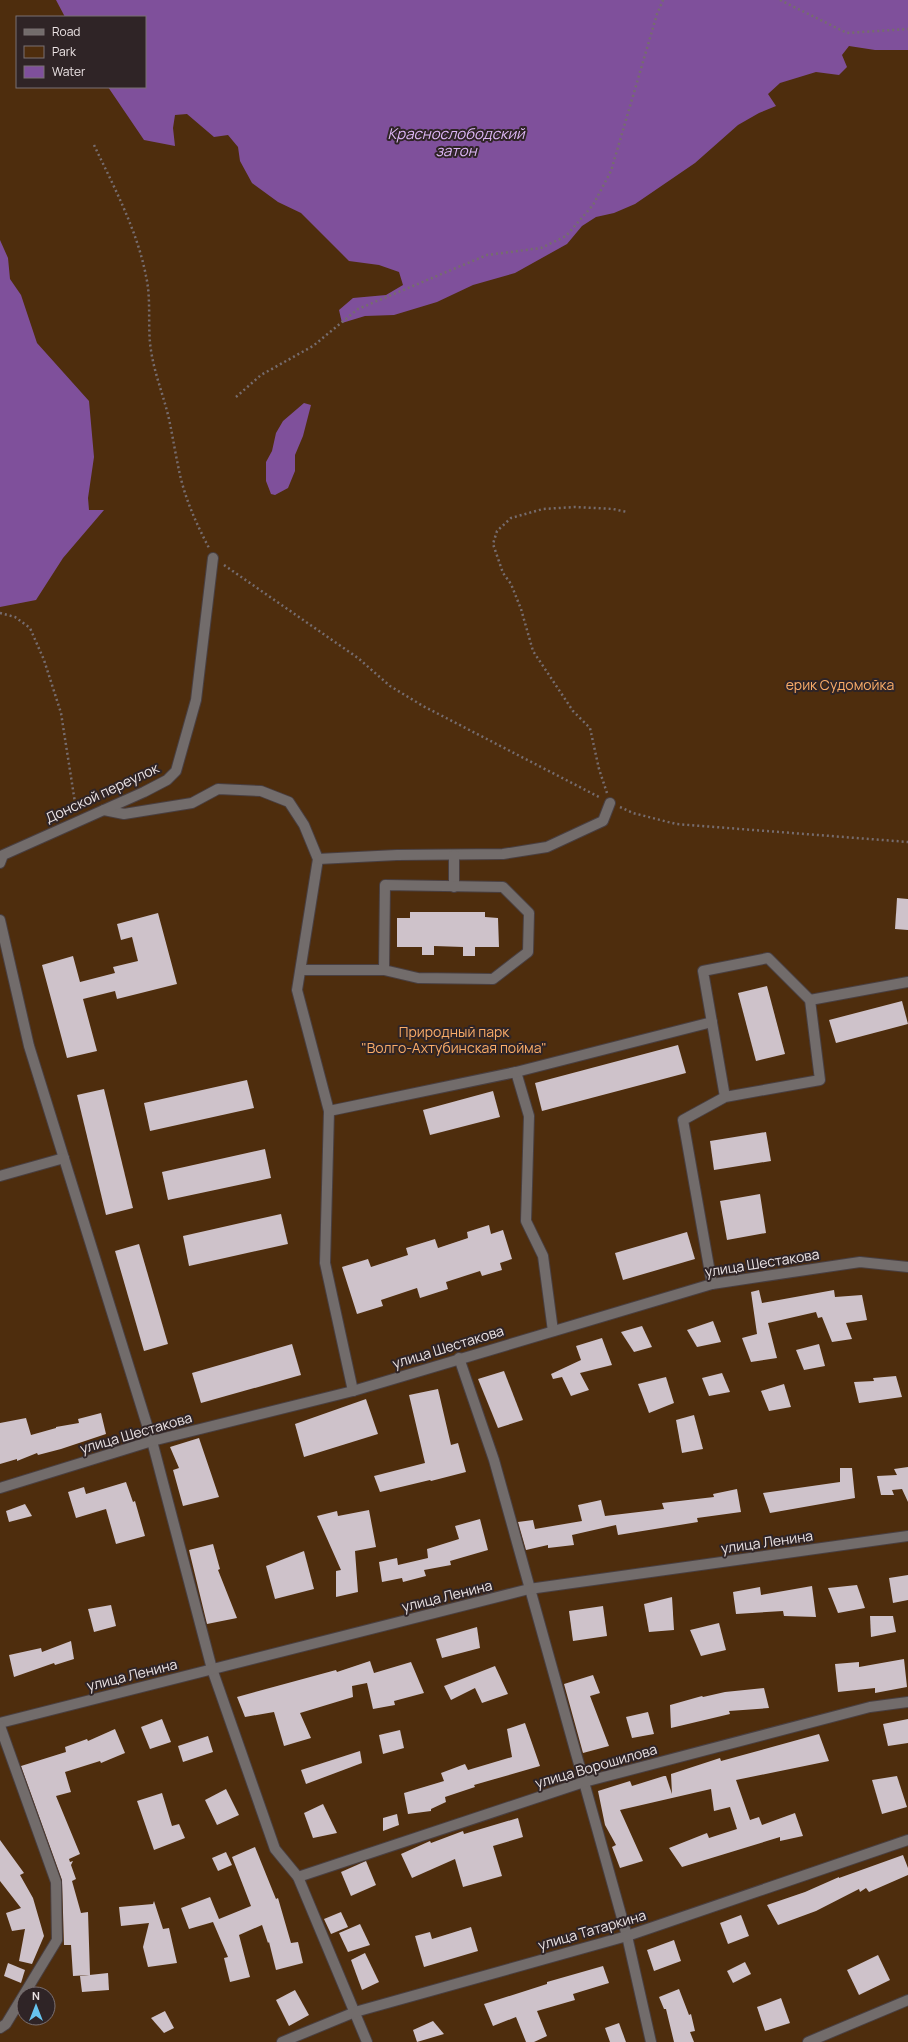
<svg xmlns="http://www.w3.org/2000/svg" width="908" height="2042" font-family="Manrope,sans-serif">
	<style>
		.green { fill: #4e2d0d; fill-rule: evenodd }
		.water { fill: #7f509b }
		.building { fill: #cec2ca }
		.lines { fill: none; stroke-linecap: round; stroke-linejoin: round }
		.minor-casing { stroke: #493f41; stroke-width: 12 }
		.path { stroke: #766c6e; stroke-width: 2.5; stroke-dasharray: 2 3; stroke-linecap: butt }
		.minor { stroke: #726c6b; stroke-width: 10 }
		.labels { text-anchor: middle; stroke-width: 4; stroke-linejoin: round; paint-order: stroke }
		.park-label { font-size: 14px; fill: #faac68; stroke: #2f2426 }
		.street-label { font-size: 14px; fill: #ebe3e4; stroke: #2f2426 }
		.water-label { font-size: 15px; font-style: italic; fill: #dcb6f4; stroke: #2f2426 }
	</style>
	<rect width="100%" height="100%" fill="#2f2426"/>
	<path class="green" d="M0,0H908V2042H0ZM17,17H145V87H17ZM24,1994H48V2018H24Z"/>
	<g class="water">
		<path d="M56,0H908V50H875L849,46L842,55L847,67L839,75L816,72L780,83L768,94L776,106L759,113L738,125L695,163L635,204L614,213L596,217L582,226L567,244L515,273L473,285L437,302L394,315L365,316L342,323L339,310L353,298L386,295L403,285L399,272L379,265L349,261L301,213L278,202L252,183L240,161L238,147L228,135L214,137L187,114L175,115L173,128L175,146L144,140L108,87H145V17H65Z"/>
		<path d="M0,240L8,258L10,279L21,295L37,343L89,401L94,457L88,498L89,510H104L63,558L36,600L0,607Z"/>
		<path d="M304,403L311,405L303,436L295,455V471L288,488L275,495L271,494L266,481V462L272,451L276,433L283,421Z"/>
	</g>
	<g class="building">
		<path d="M897,898L908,899V930L895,929Z"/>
		<path d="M410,912H485V917L498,918L499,947H475V956H463V947L434,946V955H422V947H397V918H410Z"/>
		<path d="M158,913L177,984L117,999L115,991L83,999L97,1051L67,1058L42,965L73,956L80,982L115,973L113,967L138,961L132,937L121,940L117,924Z"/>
		<path d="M767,986L785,1054L756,1061L738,993Z"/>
		<path d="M902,1001L908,1024L836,1043L829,1020Z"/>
		<path d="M678,1045L686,1073L542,1111L535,1083Z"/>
		<path d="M247,1080L254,1108L150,1131L144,1103Z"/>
		<path d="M104,1089L133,1208L106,1215L77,1095Z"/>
		<path d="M493,1091L500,1117L430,1135L423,1110Z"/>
		<path d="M766,1132L771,1161L714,1170L710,1141Z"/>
		<path d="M265,1149L271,1178L168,1200L162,1172Z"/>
		<path d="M760,1194L766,1233L727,1240L720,1201Z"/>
		<path d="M281,1214L288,1244L189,1266L183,1236Z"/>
		<path d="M489,1225L491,1234L503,1230L512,1259L500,1263L502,1270L482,1276L480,1271L446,1282L448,1289L420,1298L417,1288L381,1300L383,1306L357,1314L342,1267L368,1259L371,1267L408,1255L406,1248L435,1239L438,1248L468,1238L467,1232Z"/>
		<path d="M687,1232L695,1259L623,1280L615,1253Z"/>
		<path d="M139,1244L168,1344L144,1351L115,1251Z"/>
		<path d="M759,1290L762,1303L834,1290L835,1297L862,1295L867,1320L846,1323L852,1339L832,1342L822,1317L818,1318L816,1312L768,1323L777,1358L751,1362L742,1338L757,1334L751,1292Z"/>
		<path d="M713,1321L721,1342L697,1347L687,1330Z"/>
		<path d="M642,1326L652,1347L634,1352L621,1332Z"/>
		<path d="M602,1338L612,1365L580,1373L589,1390L571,1396L562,1377L553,1379L551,1374L581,1360L576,1346Z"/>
		<path d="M292,1344L301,1375L201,1403L192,1373Z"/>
		<path d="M819,1344L825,1366L804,1370L796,1350Z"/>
		<path d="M504,1371L523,1420L498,1428L478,1379Z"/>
		<path d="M722,1373L730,1392L709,1396L702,1378Z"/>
		<path d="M896,1376L902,1397L859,1403L854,1382L874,1381L873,1378Z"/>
		<path d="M666,1377L674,1403L649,1413L638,1384Z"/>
		<path d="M784,1384L791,1407L769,1411L761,1391Z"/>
		<path d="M438,1389L451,1445L458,1443L466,1472L431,1481L430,1480L380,1492L374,1476L425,1463L409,1395Z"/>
		<path d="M366,1399L378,1434L304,1457L295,1424Z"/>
		<path d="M101,1413L106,1434L61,1449L38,1455L37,1453L17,1461V1459L0,1464V1423L26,1418L31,1435L56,1428V1427L79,1423L78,1419Z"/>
		<path d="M694,1415L703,1449L682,1453L676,1420Z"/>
		<path d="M199,1438L219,1497L183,1506L173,1470L179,1468L170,1447Z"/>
		<path d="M908,1467V1502L902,1489L892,1490L894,1495H881L877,1476L897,1475L894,1469Z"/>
		<path d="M840,1468H852L855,1498L770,1513L763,1493L840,1482Z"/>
		<path d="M126,1482L133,1502L135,1501L145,1536L116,1544L106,1509L76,1518L68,1492L84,1487L86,1494Z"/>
		<path d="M737,1489L741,1512L697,1518L698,1522L618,1535L616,1525L572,1535L574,1545L548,1548V1545L526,1550L518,1522L533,1520L535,1529L582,1521L578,1505L601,1500L605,1516L664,1509L662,1503L714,1497L713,1494Z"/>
		<path d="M25,1504L32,1516L9,1522L6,1511Z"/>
		<path d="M369,1510L376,1547L355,1551L358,1592L336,1597V1571L341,1570L317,1516L337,1511L338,1516Z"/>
		<path d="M480,1519L488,1550L450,1561L451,1565L424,1570L426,1576L403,1582L402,1578L382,1582L379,1562L397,1558L398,1565L428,1558L427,1549L459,1539L455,1526Z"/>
		<path d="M213,1544L220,1569L218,1570L237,1618L207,1624L189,1550Z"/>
		<path d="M304,1551L314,1589L275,1599L266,1566Z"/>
		<path d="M908,1575V1600L893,1603L889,1578Z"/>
		<path d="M857,1585L865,1608L838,1613L828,1588Z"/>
		<path d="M812,1586L816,1617L784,1616L783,1611L736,1614L733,1592L760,1587L761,1595Z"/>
		<path d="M672,1597L674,1630L649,1632L644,1604Z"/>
		<path d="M111,1605L116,1626L94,1632L88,1609Z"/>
		<path d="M603,1606L607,1636L573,1641L569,1611Z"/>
		<path d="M870,1616H893L896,1632L871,1637Z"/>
		<path d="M719,1623L726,1650L701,1656L690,1630Z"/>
		<path d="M477,1627L480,1648L442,1658L436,1639Z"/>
		<path d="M71,1641L74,1659L55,1665L54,1663L14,1677L9,1655L41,1648L42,1652Z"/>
		<path d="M904,1659L907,1687L875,1693V1688L838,1692L835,1664L859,1662V1667Z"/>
		<path d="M370,1661L374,1673L411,1662L424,1693L394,1701L395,1705L373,1709L367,1683L352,1686L353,1697L300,1713L311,1738L284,1746L274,1712L245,1717L237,1697L336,1670L337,1672Z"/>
		<path d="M495,1666L508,1694L482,1703L475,1688L451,1700L444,1686Z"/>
		<path d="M593,1675L600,1693L590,1696L609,1746L583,1753L564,1684Z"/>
		<path d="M764,1688L769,1708L729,1711L730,1714L671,1728L670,1705L702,1696L703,1697L725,1692Z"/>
		<path d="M648,1712L654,1734L632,1738L626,1717Z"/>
		<path d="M162,1719L171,1742L150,1749L141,1727Z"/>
		<path d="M908,1719V1743L888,1746L883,1724Z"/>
		<path d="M525,1723L540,1766L474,1785L475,1787L445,1797L446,1802L431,1809V1811L408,1814L404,1793L444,1781L441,1773L465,1764L468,1770L512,1757L507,1729Z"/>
		<path d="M115,1729L125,1753L101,1763L100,1761L65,1772L71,1792L56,1796L80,1854L69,1859L70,1862L73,1861L71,1865L76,1879L72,1881L81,1913L88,1912L90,1975L73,1976L71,1945H64L62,1880L21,1766L66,1752L65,1747L87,1739L88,1741Z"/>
		<path d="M400,1730L404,1748L383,1754L379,1735Z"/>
		<path d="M819,1734L829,1761L736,1780L750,1820L759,1817L762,1825L795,1813L803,1836L780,1841V1837L682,1867L669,1848L707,1833L709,1838L737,1829L730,1807L714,1811L711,1789L620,1810L643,1861L620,1868L612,1847L616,1845L605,1825L598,1791L630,1781L632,1786L664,1776H666L672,1794L671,1774L720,1758L721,1761Z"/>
		<path d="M208,1736L213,1752L183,1762L178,1746Z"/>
		<path d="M360,1751L362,1763L306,1784L301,1770Z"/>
		<path d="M897,1776L907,1807L882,1814L872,1780Z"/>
		<path d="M226,1789L239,1815L217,1825L205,1800Z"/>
		<path d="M162,1793L172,1826L179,1824L185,1838L154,1850L137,1801Z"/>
		<path d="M323,1804L337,1833L313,1838L304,1813Z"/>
		<path d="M397,1814L399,1825L383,1831V1818Z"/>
		<path d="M518,1818L523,1837L493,1846L502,1876L463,1887L455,1859L412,1878L401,1854L430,1841L431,1843L463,1831L464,1834Z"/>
		<path d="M0,1840L24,1873L20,1875L33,1898L44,1936L32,1964L19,1961L25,1929L12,1931L6,1913L21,1908L0,1881Z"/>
		<path d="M255,1847L276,1899L278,1898L291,1943L298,1942L303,1963L276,1970L269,1942L268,1943L262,1925L239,1935L250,1977L230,1982L224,1958L228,1957L213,1922L189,1929L181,1908L210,1897L219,1919L251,1906L232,1857Z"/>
		<path d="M226,1852L232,1865L218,1871L212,1858Z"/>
		<path d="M903,1855L908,1868V1875L869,1892L866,1888L860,1892L859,1889L816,1911L778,1925L767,1905L805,1892L839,1877V1878Z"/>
		<path d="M366,1861L376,1885L351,1896L341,1872Z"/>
		<path d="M154,1901L163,1929L169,1928L177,1963L148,1967L143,1947L149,1923L121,1926L119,1907L153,1904Z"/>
		<path d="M341,1912L348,1927L331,1934L324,1919Z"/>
		<path d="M741,1915L749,1936L728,1944L720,1923Z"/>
		<path d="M360,1924L370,1945L348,1952L339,1933Z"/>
		<path d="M471,1927L478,1951L424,1967L415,1936L430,1932L432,1939Z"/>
		<path d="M674,1940L681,1961L654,1971L647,1950Z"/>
		<path d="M365,1953L379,1982L362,1990L351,1960Z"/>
		<path d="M878,1955L890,1980L859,1995L847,1970Z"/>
		<path d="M745,1962L751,1974L733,1983L727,1971Z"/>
		<path d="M8,1963L25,1970L21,1983L4,1976Z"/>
		<path d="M603,1966L609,1983L573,1994L575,2000L537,2011L547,2036L534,2042H526L516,2017L493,2026L484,2004L547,1984V1982Z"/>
		<path d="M108,1973L109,1990L82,1992L80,1976Z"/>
		<path d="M679,1989L689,2015L691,2014L695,2031L690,2032L694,2042H674L666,2009H664L659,1997Z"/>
		<path d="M295,1990L309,2015L289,2026L276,2000Z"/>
		<path d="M781,1998L790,2023L765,2031L757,2007Z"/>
		<path d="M165,2011L174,2028L164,2033L151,2018Z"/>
		<path d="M433,2021L444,2034L417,2042L413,2030Z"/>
		<path d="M619,2023L626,2042H610L605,2028Z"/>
	</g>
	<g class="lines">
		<defs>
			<g id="minor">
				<path d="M104,810L124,814L192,803L218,789L261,791L289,802L304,825L318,859L297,990L329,1111L325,1263L353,1391"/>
				<path d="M318,859L397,855L503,854L547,847L603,821L610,803"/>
				<path d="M0,863L3,855L144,792L167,780L176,771L196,700L213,558"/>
				<path d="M454,887V855"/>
				<path d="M0,920L29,1046L152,1441L212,1669L275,1849L298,1877L367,2042"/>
				<path d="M301,970H384L385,885L503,887L529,913L528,952L493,979L418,978L384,970"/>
				<path d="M810,1000L908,982"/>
				<path d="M516,1072L529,1116L526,1221L543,1256L553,1331"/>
				<path d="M329,1111L516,1072L712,1022"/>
				<path d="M0,1176L64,1158"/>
				<path d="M712,1284L683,1120L725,1097L703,971L768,958L810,1000L820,1080L725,1097"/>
				<path d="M459,1358L494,1460L627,1936L651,2042"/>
				<path d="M0,1488L152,1441L353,1391L712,1284L860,1262L908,1267"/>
				<path d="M0,1723L529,1589L908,1536"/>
				<path d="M0,1726L56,1882L57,1940L6,2024L0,2028"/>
				<path d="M298,1877L584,1782L870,1707L908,1702"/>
				<path d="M282,2042L355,2012L627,1936L908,1840"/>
				<path d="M808,2042L908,2000"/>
			</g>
		</defs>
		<use href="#minor" class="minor-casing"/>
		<g class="path">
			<path d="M780,0L847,33L908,29"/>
			<path d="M94,145C114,187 137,230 146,276C151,298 148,321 150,343C153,371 163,393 169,419C173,438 176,457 180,475C186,501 197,525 209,548"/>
			<path d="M236,397L261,375L313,346L358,309L487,255L541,248L566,236L593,205L611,171L657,14L663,0"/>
			<path d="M224,565L358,658L390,686L423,706L599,797"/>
			<path d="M0,613L15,617L30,628L44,660L61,713L76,809"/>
			<path d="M607,793L599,769L590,728L573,711L533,651L521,609L511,584L503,573L493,544L497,531L511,518L543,509L575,507L613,509L627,512"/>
			<path d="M620,807L633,813L676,824L908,842"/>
		</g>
		<use href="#minor" class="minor"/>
	</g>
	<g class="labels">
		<g class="park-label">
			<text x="840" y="690">ерик Судомойка</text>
			<text x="454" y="1037">Природный парк<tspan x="454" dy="16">"Волго-Ахтубинская пойма"</tspan></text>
		</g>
		<g class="street-label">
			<text transform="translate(102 793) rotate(-25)" y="5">Донской переулок</text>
			<text transform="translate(762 1263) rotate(-9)" y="5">улица Шестакова</text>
			<text transform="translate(448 1347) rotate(-17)" y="5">улица Шестакова</text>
			<text transform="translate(136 1433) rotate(-16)" y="5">улица Шестакова</text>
			<text transform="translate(767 1542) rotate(-8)" y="5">улица Ленина</text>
			<text transform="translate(447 1596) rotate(-14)" y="5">улица Ленина</text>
			<text transform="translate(132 1675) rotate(-14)" y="5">улица Ленина</text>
			<text transform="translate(596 1766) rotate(-16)" y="5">улица Ворошилова</text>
			<text transform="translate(592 1930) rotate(-16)" y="5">улица Татаркина</text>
		</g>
		<g class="water-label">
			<text x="456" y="139">Краснослободский<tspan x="456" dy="17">затон</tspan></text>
		</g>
	</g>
	<rect x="16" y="16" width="130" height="72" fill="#2f2426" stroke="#7a7072"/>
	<rect x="24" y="29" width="20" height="6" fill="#726c6b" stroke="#7a7072"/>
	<text x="52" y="36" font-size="12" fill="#ebe3e4">Road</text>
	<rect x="24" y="46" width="20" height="12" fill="#4e2d0d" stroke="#7a7072"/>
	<text x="52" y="56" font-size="12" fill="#ebe3e4">Park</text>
	<rect x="24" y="66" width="20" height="12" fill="#7f509b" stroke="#7a7072"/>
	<text x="52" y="76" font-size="12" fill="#ebe3e4">Water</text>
	<g transform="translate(36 2006)"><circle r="19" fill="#2f2426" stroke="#7a7072"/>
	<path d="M0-3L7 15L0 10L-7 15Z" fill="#67c4ef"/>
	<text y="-6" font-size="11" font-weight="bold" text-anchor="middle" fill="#ebe3e4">N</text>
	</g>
</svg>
